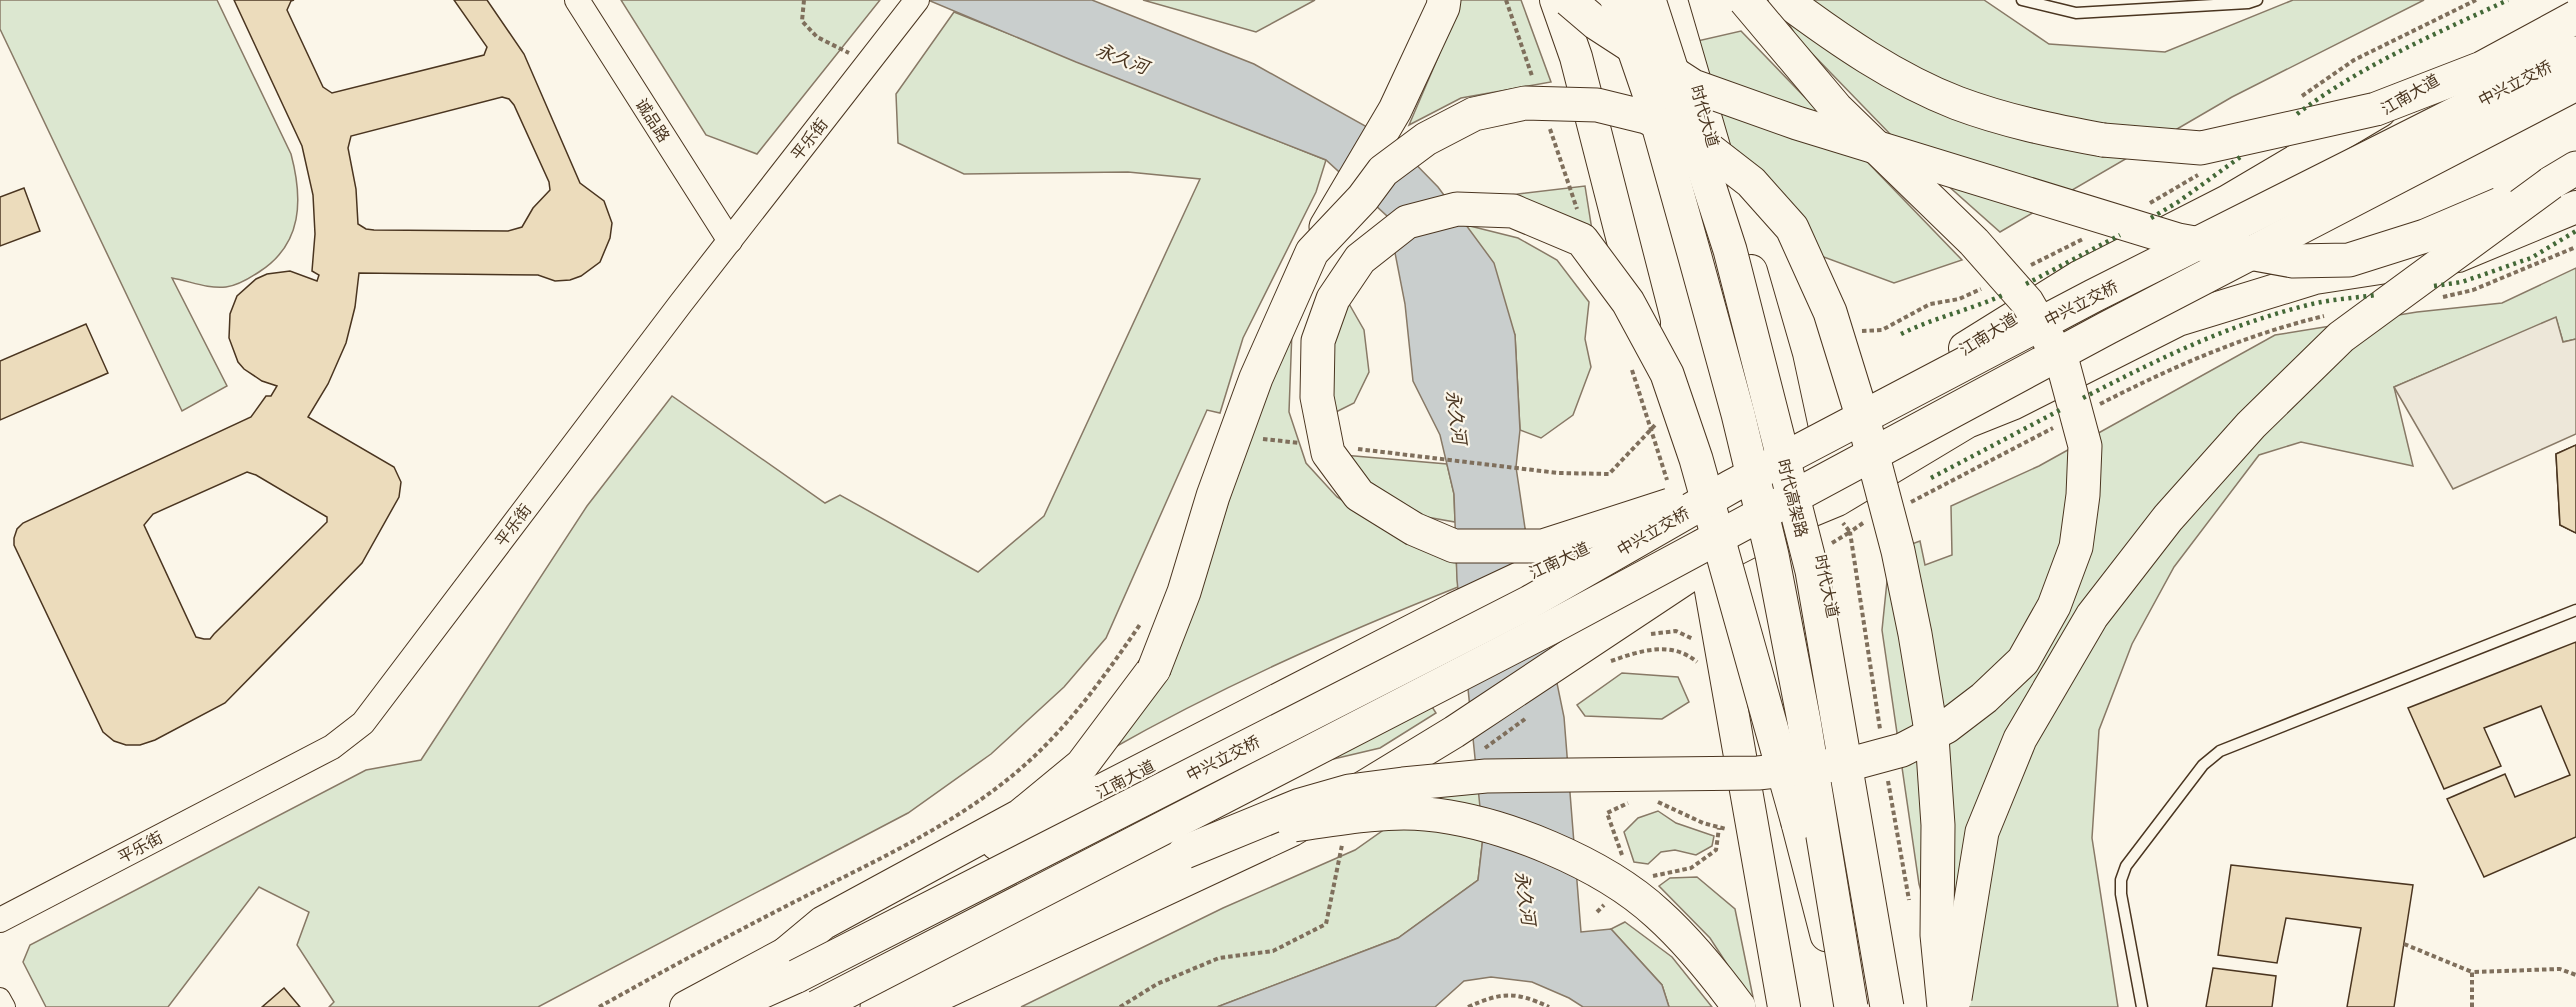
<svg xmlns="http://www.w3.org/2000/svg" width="2576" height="1007" font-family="Overpass,'Noto Sans SC',sans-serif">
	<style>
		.green { fill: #dce7d0; stroke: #887966; stroke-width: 1.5 }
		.parking { fill: #ede7d9; stroke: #887966; stroke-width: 1.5 }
		.water { fill: #c9cecd; stroke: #887966; stroke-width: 1.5 }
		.building { fill: #ecdcbc; stroke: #4a3520; stroke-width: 1.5; fill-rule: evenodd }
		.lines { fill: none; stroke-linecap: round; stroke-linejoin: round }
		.service-casing { stroke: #4a3520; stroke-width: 13 }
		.minor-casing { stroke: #4a3520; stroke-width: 22 }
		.tertiary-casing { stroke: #4a3520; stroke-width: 26 }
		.primary-casing { stroke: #4a3520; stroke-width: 34 }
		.trunk-casing { stroke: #4a3520; stroke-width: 35 }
		.path { stroke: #7f6f5c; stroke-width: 4; stroke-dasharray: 4.5 3; stroke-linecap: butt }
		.service { stroke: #fbf6e9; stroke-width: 10 }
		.minor { stroke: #fbf6e9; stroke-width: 20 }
		.tertiary { stroke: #fbf6e9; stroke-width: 24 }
		.primary { stroke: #fbf6e9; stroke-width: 32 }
		.trunk { stroke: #fbf6e9; stroke-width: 33 }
		.trunk-bridge-casing { stroke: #4a3520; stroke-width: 35; stroke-linecap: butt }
		.trunk-bridge { stroke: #fbf6e9; stroke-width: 33 }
		.hedge { stroke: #436837; stroke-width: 4.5; stroke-dasharray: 3 4.5; stroke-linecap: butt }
		.labels { text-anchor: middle; stroke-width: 4.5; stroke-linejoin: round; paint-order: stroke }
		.street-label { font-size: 16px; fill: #4a3520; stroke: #fbf6e9 }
		.water-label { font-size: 18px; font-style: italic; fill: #4a3520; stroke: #fbf6e9 }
	</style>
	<rect width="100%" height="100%" fill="#fbf6e9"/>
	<g class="green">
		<path d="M0,0H217L291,154C303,199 303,244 259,272C250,278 237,286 226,287C207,289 190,281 172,278L227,386L182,411L0,29Z"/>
		<path d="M621,0H880L757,154L706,135Z"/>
		<path d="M1143,0H1315L1256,32Z"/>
		<path d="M1455,0H1521L1551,82L1461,98L1409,125L1439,55Z"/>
		<path d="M1775,0H1984L2049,44L2165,52L2293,0H2424L2232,97L2000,232L1891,135L1797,38Z"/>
		<path d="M954,12L1326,160L1316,192L1243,338L1220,413L1207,410L1106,638L1064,687L991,754L908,813L538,1007H329L334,1002L297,945L309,912L259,887L168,1007H46L23,962L30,945L366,770L421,760L587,506L672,396L825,503L840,495L978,572L1044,516L1200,179L1128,172L964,174L898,143L896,94Z"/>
		<path d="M1741,31L1962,260L1894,283L1813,253L1721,142L1693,42Z"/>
		<path d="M1585,186L1595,249L1510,195Z"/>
		<path d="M1466,225L1518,238L1557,260L1589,302L1585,339L1591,367L1573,415L1541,438L1520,430L1515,335Z"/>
		<path d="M2576,268V339L2563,342L2556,318L2394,387L2413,466L2301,442L2259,455L2174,567L2132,644L2099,730L2092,838L2118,1007H1954L1919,884L1882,630L1890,552L1920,541L1925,565L1952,555L1951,506L2039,466L2275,335L2417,312L2502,303Z"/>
		<path d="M1348,302L1364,330L1369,372L1354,403L1330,415L1322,341Z"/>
		<path d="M1292,330L1289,412L1306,463L1337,497L1414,546L1456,556L1458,587C1338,635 1220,687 1108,751L1200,591L1274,359Z"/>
		<path d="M1343,455L1447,464L1454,494L1455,522L1415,515L1355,478Z"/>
		<path d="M1622,673L1678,677L1689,702L1662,719L1585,716L1577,705Z"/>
		<path d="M1427,699L1436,713L1380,748L1325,761Z"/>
		<path d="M1477,764L1483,837L1478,880L1398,938L1217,1007H1021L1223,908L1355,850Z"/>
		<path d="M1658,811L1676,823L1714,836L1712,846L1696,855L1675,850L1661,852L1648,864L1634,862L1624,832L1638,818Z"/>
		<path d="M1697,877L1735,909L1755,1007L1710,938L1659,886L1670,878Z"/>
		<path d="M1625,922L1672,957L1712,1007H1669L1662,985L1611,929Z"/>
	</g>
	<path class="parking" d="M2556,317L2563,342L2576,339V434L2453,489L2394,387Z"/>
	<path class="water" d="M928,0H1092L1254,64L1394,142L1438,187L1494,263L1515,335L1520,430L1516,467L1525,528L1564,717L1581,932L1611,929L1662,985L1669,1007H1583L1569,998L1532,982L1491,977L1464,981L1435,1007H1217L1398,938L1478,880L1483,837L1457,580L1454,494L1440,435L1413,381L1405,304L1388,217L1326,160L1076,62Z"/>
	<g class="building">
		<path d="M234,0H294L291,1L287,10L323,87L332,93L484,55L487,47L454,0H487L524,54L580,183L604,201L612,223L610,238L600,262L581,276L570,280L555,281L538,275L359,273L355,307L346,343L328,384L308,417L394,467L401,482L399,497L362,563L225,703L155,740L140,745H126L114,741L103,732L14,545V538L17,529L23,523L251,417L266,396H271L277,386L262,381L244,369L238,362L229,338L230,314L237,296L256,279L267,274L290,271L317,281L319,275L312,271L315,234L313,195L302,146ZM502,97L509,99L514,105L549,182L550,190L533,208L522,227L508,231L374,230L366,229L358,224L356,189L348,148L351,136ZM247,472L256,475L327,517V522L214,634L210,639H204L196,637L144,525L153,514Z"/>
		<path d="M24,188L40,231L0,246V197Z"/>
		<path d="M86,324L108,373L0,420V361Z"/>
		<path d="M2576,445V533L2560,525L2556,454Z"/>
		<path d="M2576,445V533L2560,525L2556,454Z"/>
		<path d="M2576,642V837L2484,877L2447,799L2505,774L2515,797L2570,775L2541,706L2484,728L2501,766L2444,789L2408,708Z"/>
		<path d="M2231,865L2413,885L2394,1007H2347L2361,928L2286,918L2277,963L2218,955Z"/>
		<path d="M2213,968L2276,976L2272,1007H2206Z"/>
		<path d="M284,988L300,1007H262Z"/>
	</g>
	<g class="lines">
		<defs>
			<g id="service">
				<path d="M2022,0L2076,13L2248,3L2257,0"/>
				<path d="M2142,1007L2121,894V880L2126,866L2203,765L2220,751L2576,610"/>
			</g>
			<path id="minor" d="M0,998L5,1007"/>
			<g id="tertiary">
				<path d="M577,0L730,241"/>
				<path d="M0,920L332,747L363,723L681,303L917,0"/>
			</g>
			<g id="primary">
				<path d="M1556,0L1576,57L1644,323"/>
				<path d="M1671,0L1721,171"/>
				<path d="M1751,271L1777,361L1796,449"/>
				<path d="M1965,348L2079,277L2228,201L2380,111"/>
				<path d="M1703,545L1784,1007"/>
				<path d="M1357,791L1454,732L1707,564L1808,512L1837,500L1967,422L2012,404L2178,320L2315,278L2458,256L2576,207"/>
				<path d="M997,844L1454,609L1609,536"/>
				<path d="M686,1007L811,940"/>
				<path d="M914,1007L1292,830L1317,815"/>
			</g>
			<g id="trunk">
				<path d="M1785,0C1839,40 1895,79 1957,103C2005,121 2054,131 2103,140"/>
				<path d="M2551,183L2576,168"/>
				<path d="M1326,227L1395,110L1443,7L1444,0"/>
				<path d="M1798,823L1827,935"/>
				<path d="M787,953L823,923L1020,816L1082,765L1154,669"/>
				<path d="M728,1007L797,976"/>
				<path d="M877,1007L1185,852"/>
			</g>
		</defs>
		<use href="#service" class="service-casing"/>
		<use href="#minor" class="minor-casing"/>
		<use href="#tertiary" class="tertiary-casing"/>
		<use href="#primary" class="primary-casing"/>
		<use href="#trunk" class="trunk-casing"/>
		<g class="path">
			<path d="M804,0L802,21L817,37L849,53"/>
			<path d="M1506,0L1532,76"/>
			<path d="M2302,96L2354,60L2476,0"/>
			<path d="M1550,129L1577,209"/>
			<path d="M2150,203L2198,175"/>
			<path d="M2031,265L2083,239"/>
			<path d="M2443,297L2473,290L2576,247"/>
			<path d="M1862,331L1882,330L1930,304L1959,299L1981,289"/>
			<path d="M1632,370L1667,480"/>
			<path d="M2100,404C2172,367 2245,335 2324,316"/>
			<path d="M1263,439L1300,443"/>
			<path d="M1358,449L1558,473L1609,474L1657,423"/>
			<path d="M1911,502L2053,428"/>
			<path d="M1863,523L1850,532L1880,729"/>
			<path d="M1832,543L1850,532L1843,523"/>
			<path d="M1651,634L1676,631L1693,639"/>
			<path d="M1611,661C1640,651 1671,640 1697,662"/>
			<path d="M1485,748L1525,719"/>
			<path d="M1888,781L1909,900"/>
			<path d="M1658,802L1703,823L1726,829"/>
			<path d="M1622,855L1607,813L1628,803"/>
			<path d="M1653,876L1691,868L1716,850L1719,828"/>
			<path d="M1597,912L1604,905"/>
			<path d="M2404,944L2472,972"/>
			<path d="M599,1007C667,969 735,932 804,897C877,860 956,824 1019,770C1068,728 1105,676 1141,623"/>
			<path d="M1120,1007L1157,984L1219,958L1273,951L1326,924L1342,845"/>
			<path d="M1468,1007C1502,992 1515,991 1549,1007"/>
			<path d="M2472,1007V972L2560,969L2576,975"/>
		</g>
		<use href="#service" class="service"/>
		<use href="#minor" class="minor"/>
		<use href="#tertiary" class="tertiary"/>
		<use href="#primary" class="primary"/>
		<use href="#trunk" class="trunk"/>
		<defs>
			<g id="trunk-bridge">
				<path d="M1569,0L1596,23L1693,86L1797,123L2178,240L2293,261L2349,260L2425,236L2500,204"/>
				<path d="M1617,0L1650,96L1695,257L1738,414L1772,555L1804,721L1851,1007"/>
				<path d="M1649,0L1730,250L1812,571L1887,1007"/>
				<path d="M2103,140L2201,148L2376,109L2482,68L2576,17"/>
				<path d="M1670,505L1543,546H1454L1414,529L1359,495L1328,453L1317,397L1318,341L1333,299L1360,259L1407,222L1457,209L1513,211L1582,240L1628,302L1667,374L1696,459L1798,823"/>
				<path d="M1154,669L1184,592L1213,496L1256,378L1312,252L1363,198L1383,171L1426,139L1474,114L1525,103L1597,105L1646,117L1702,144L1751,182L1792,228L1830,312L1864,422L1898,551L1915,634L1932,737L1938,825L1937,935L1944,1007"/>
				<path d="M1294,825C1336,819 1384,810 1426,814C1501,821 1603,863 1658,914C1689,942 1714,973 1739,1007"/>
				<path d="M1185,852L1300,805L1349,791L1403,784L1486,776L1758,773L1854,763L1902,750L1946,727L1984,698L2023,661L2054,606L2076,547L2083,495L2085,446L2063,364L2027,302L1974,242L1836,108L1745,0"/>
				<path d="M797,976L1530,602L1732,486L2093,296L2576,53"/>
				<path d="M1955,998L1982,832L2020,739L2092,616L2168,518L2251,425L2341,337L2551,183"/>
				<path d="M817,1007L1548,629L2107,328L2576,84"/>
			</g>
		</defs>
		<use href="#trunk-bridge" class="trunk-bridge-casing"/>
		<use href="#trunk-bridge" class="trunk-bridge"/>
		<g class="hedge">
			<path d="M2297,114C2362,65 2435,34 2508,0"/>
			<path d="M2151,218L2178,202L2243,155"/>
			<path d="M2026,284L2120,235"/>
			<path d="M2434,286L2462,282L2531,258L2576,231"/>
			<path d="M1901,334C1935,317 1971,310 2005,294"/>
			<path d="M2083,398C2158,359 2229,324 2312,304C2333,299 2355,298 2376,295"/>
			<path d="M1931,478L2062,409"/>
		</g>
	</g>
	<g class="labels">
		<g class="street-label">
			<text transform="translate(2515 83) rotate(-27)" y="6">中兴立交桥</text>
			<text transform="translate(2410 94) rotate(-30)" y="6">江南大道</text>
			<text transform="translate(1705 116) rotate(74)" y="6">时代大道</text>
			<text transform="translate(653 120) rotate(57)" y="6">诚品路</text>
			<text transform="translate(809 139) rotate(-52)" y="6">平乐街</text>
			<text transform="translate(2081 303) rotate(-27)" y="6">中兴立交桥</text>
			<text transform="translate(1988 334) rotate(-32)" y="6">江南大道</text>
			<text transform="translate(1793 498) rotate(76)" y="6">时代高架路</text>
			<text transform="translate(513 525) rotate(-53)" y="6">平乐街</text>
			<text transform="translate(1653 531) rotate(-30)" y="6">中兴立交桥</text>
			<text transform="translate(1559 560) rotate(-25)" y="6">江南大道</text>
			<text transform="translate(1827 586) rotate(78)" y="6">时代大道</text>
			<text transform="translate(1223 758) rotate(-27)" y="6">中兴立交桥</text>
			<text transform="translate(1125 779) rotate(-27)" y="6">江南大道</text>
			<text transform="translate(140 847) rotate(-28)" y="6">平乐街</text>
		</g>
		<g class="water-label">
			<text transform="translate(1122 59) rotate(21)" y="6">永久河</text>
			<text transform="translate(1456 417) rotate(82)" y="6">永久河</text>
			<text transform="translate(1525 898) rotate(82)" y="6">永久河</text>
		</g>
	</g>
</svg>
